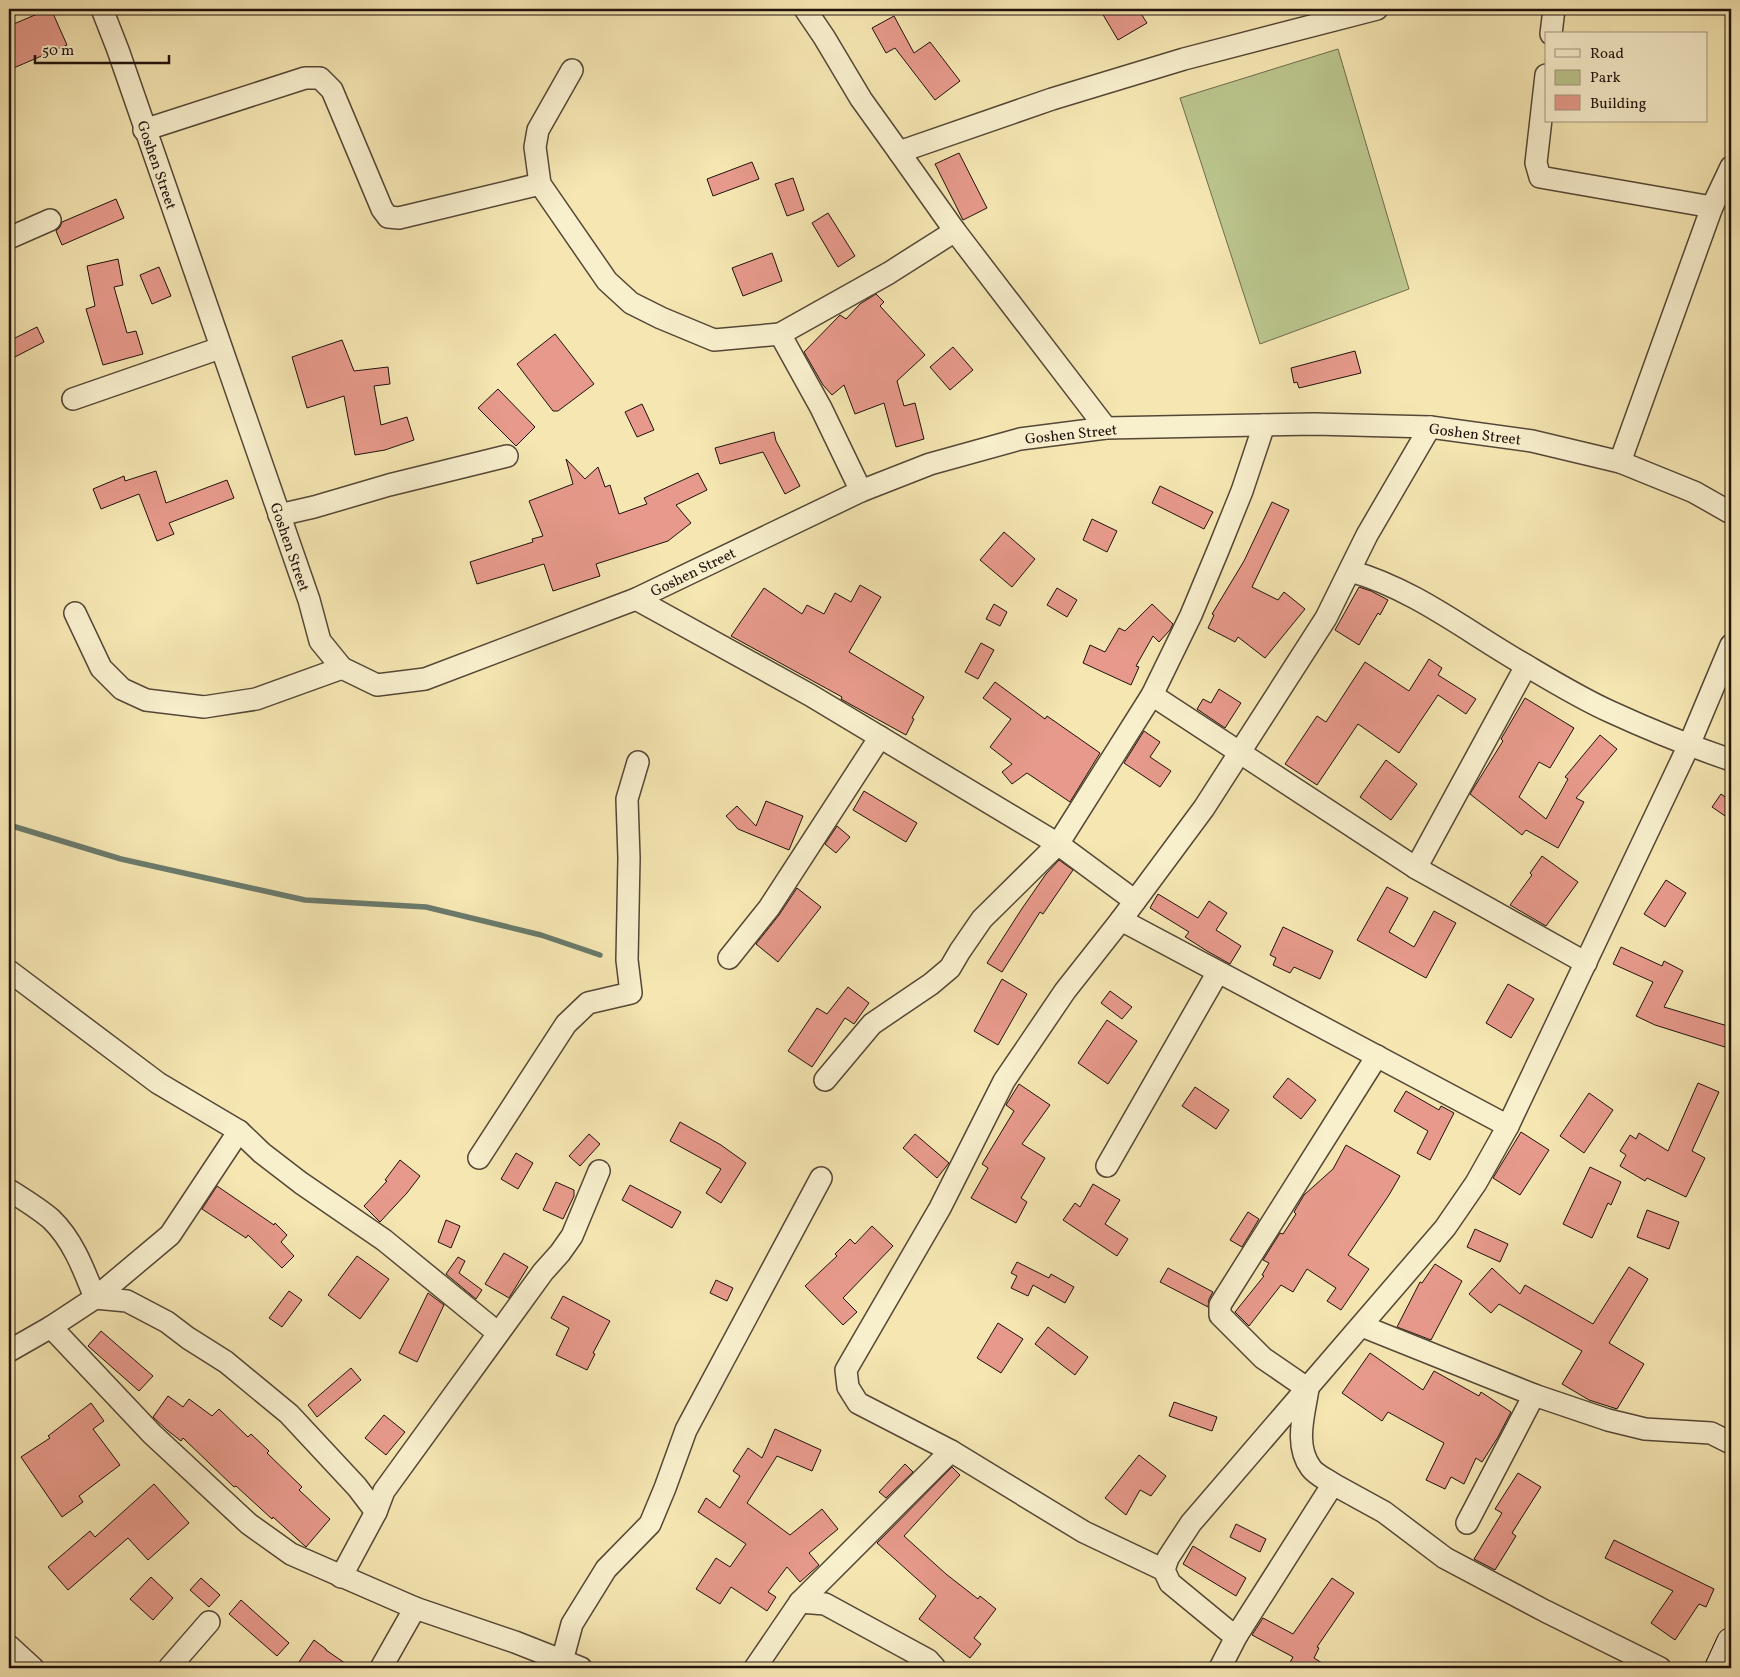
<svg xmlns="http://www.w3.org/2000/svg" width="1740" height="1677" font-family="Vollkorn,serif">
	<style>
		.green { fill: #bbc58d; stroke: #6e6c4c }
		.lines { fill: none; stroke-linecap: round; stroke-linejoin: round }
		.stream { stroke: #6a7a6c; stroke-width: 5.5 }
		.building { fill: #e79a8b; stroke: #20120c }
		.street-casing { stroke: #554736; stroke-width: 24 }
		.secondary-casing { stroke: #20120c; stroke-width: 30 }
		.street { stroke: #f8efcd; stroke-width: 21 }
		.secondary { stroke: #f8efcd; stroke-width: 28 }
		.labels { text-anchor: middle; stroke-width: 4; stroke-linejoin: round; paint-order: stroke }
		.street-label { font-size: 15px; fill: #20120c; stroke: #f8efcd }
	</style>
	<rect width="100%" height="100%" fill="#f5e6b2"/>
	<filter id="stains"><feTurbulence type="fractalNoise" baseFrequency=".004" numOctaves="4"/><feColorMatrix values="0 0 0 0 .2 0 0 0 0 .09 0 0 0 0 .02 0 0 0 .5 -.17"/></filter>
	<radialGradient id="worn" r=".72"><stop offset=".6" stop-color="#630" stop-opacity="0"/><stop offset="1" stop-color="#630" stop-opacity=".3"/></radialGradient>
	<path class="green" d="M1338,49L1409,289L1260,344L1180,98Z"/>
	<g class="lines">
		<path class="stream" d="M9,825L121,859L305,900L426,907L541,935L600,955"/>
	</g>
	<g class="building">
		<path d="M49,9H51L67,45L9,70V26Z"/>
		<path d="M1110,9H1138L1147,23L1118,40L1102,13Z"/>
		<path d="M894,16L914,53L930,42L960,81L935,100L895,48L886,53L872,28Z"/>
		<path d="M959,153L987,208L963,220L935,164Z"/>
		<path d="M752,162L759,179L713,196L707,179Z"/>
		<path d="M793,178L804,210L787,216L775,184Z"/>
		<path d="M116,199L124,218L62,245L56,231L60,227L62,222Z"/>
		<path d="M828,213L855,256L838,267L812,223Z"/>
		<path d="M772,253L782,281L743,296L732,268Z"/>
		<path d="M118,259L123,285L114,287L127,333L136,331L143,354L103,365L86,309L95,306L87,266Z"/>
		<path d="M159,267L171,296L152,304L140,275Z"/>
		<path d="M876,294L884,302L880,306L925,355L897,381L904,406L915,403L924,439L896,447L884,403L855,414L844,385L832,395L823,385L804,352L840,315L846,319L860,304Z"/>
		<path d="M37,327L44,342L9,360V341Z"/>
		<path d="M555,334L594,384L558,411H553L517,364Z"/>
		<path d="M342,340L354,371L388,367L390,384L374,386L381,425L407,417L414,440L385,450L355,455L344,396L307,408L292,357Z"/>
		<path d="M953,347L973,370L950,390L930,367Z"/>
		<path d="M1355,351L1361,373L1299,388L1297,382L1294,383L1291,368Z"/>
		<path d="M498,389L535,427L516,446L478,408Z"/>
		<path d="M642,404L654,430L637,437L625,412Z"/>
		<path d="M774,432L776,441L800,486L785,494L763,452L720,464L715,448Z"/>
		<path d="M566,459L585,479L598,467L605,487L610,485L619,514L647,504L644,498L698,473L707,490L676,505L691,523L668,541L596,564L600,576L553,591L544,564L477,584L470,562L533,542L532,539L543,536L529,501L573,484Z"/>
		<path d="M156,471L166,503L227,480L234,498L169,523L174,534L157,541L139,494L101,509L93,489L124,476L125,481Z"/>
		<path d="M1160,486L1213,512L1204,529L1152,503Z"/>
		<path d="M1272,502L1289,510L1252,587L1278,600L1284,592L1305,609L1265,658L1238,637L1235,642L1208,628L1214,615L1212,614L1244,561Z"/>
		<path d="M1092,519L1117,531L1107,552L1083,540Z"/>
		<path d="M1004,532L1035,559L1012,587L980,560Z"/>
		<path d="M860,585L881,597L849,652L924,697L912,718L914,719L906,735L848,703L841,699L842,697L731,636L764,588L802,614L807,605L824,614L835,593L851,602Z"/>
		<path d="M1359,587L1371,591L1388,600L1380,615L1378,613L1359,645L1335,630Z"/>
		<path d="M1057,588L1077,600L1067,617L1047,605Z"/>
		<path d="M994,604L1007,612L1000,626L986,619Z"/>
		<path d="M1152,604L1173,624L1170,630L1159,642L1153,636L1136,666L1139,667L1131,685L1083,663L1090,645L1105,652L1119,628L1125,631Z"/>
		<path d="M981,643L994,650L978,679L965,672Z"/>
		<path d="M1429,659L1442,668L1438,675L1476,699L1466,714L1438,695L1399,753L1358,724L1317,785L1285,764L1317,716L1326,722L1365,662L1409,691Z"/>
		<path d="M995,682L1045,719L1047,716L1100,753L1070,802L1027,773L1012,784L1002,772L1012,764L990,747L1011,719L983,698Z"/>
		<path d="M1219,689L1241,703L1225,728L1197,709L1203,699L1211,703Z"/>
		<path d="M1525,698L1574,728L1550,768L1539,762L1519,797L1546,819L1568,779L1565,777L1600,735L1617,749L1576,798L1584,802L1558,848L1526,830L1522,835L1470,794L1503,741L1501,739Z"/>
		<path d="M1144,731L1160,742L1150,757L1171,771L1160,787L1124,763Z"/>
		<path d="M1386,760L1417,784L1391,820L1360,797Z"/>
		<path d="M864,791L917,823L906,842L853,810Z"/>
		<path d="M1721,794L1731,801V820L1712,807Z"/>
		<path d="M766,801L803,816L789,850L738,829L726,816L737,806L756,826Z"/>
		<path d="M837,826L850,837L836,853L825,844Z"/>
		<path d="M1542,856L1578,882L1546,926L1510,905L1532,875L1530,873Z"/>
		<path d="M1059,860L1073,870L1043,914L1040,912L1002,972L987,963L1021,910L1046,874Z"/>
		<path d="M1666,880L1686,893L1665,927L1644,914Z"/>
		<path d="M1387,887L1408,898L1389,932L1414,947L1434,911L1456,923L1426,978L1357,940Z"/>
		<path d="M797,888L821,907L778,962L756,944L779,915Z"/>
		<path d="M1158,894L1198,918L1209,901L1227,913L1216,930L1241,946L1230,964L1207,951L1185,937L1189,932L1150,908Z"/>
		<path d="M1283,927L1333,951L1320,979L1294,967L1290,973L1273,965L1276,958L1270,955Z"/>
		<path d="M1621,947L1662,966L1664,961L1683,971L1664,1007L1731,1027V1036L1728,1048L1655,1025L1636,1016L1653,982L1613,964Z"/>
		<path d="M1002,979L1027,994L998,1045L974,1031Z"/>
		<path d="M1508,984L1534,999L1511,1038L1486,1023Z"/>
		<path d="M848,987L869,1003L854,1024L845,1018L812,1067L788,1051L817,1008L827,1014Z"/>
		<path d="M1110,991L1132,1007L1122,1019L1101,1003Z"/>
		<path d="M1107,1020L1137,1041L1108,1084L1078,1063Z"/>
		<path d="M1288,1078L1316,1100L1301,1119L1273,1097Z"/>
		<path d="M1698,1083L1719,1092L1692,1151L1705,1158L1686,1197L1647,1178L1645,1181L1620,1166L1626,1155L1620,1151L1630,1135L1636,1139L1639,1133L1668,1151Z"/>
		<path d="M1019,1084L1050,1105L1022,1144L1045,1158L1021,1198L1027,1202L1016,1223L971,1198L988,1168L982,1164L1014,1111L1006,1105Z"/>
		<path d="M1195,1087L1229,1110L1216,1129L1182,1106Z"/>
		<path d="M1406,1091L1439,1110L1441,1106L1454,1113L1430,1160L1417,1153L1428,1131L1394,1111Z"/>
		<path d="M1589,1093L1613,1110L1584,1153L1560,1136Z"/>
		<path d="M680,1122L721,1145L746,1163L721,1203L706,1193L721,1169L670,1141Z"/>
		<path d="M1521,1132L1549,1150L1520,1195L1493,1178Z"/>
		<path d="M589,1134L600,1144L580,1166L569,1156Z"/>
		<path d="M915,1134L949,1163L937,1178L903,1148Z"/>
		<path d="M1346,1145L1400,1176L1389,1195L1348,1255L1369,1269L1341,1310L1327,1301L1336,1288L1307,1269L1293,1292L1281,1285L1249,1326L1235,1312L1264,1276L1262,1275L1269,1263L1263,1260L1280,1233L1283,1234L1296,1214L1294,1212L1304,1195L1333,1169Z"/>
		<path d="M516,1153L533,1163L518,1189L501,1179Z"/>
		<path d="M400,1160L420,1176L407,1193L380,1222L364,1206L387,1181L385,1180Z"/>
		<path d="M1590,1167L1621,1182L1611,1205L1608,1203L1592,1238L1563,1224Z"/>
		<path d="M556,1182L574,1190V1196L563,1219L543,1210Z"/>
		<path d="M1093,1184L1120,1200L1105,1224L1128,1239L1117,1256L1063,1220L1075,1203L1080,1207Z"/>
		<path d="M630,1185L681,1212L672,1228L622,1200Z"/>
		<path d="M217,1186L274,1225L275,1223L287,1235L281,1242L294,1256L282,1268L248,1235L246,1238L202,1209Z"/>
		<path d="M1647,1210L1679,1222L1669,1249L1637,1237Z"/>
		<path d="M1248,1212L1259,1219L1242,1247L1230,1240Z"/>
		<path d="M446,1220L460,1226L451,1248L438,1242Z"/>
		<path d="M872,1226L893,1246L843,1298L857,1312L843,1325L805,1286L837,1256L835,1254L850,1239L855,1244Z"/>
		<path d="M1475,1229L1508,1244L1500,1262L1467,1247Z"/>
		<path d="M504,1253L528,1267L509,1298L485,1284Z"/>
		<path d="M357,1256L389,1279L360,1319L328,1295Z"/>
		<path d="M458,1257L465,1261L459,1273L482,1290L476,1299L446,1274Z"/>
		<path d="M1017,1262L1049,1278L1051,1274L1074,1287L1065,1303L1033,1285L1028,1296L1011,1288L1017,1276L1011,1273Z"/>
		<path d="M1435,1264L1462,1281L1431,1340L1397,1327L1420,1282L1422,1283Z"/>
		<path d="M1629,1267L1648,1279L1609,1343L1644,1364L1617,1409L1589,1400L1562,1384L1582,1351L1499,1304L1491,1313L1469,1294L1492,1268L1520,1294L1525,1285L1593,1324Z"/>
		<path d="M1168,1268L1213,1292L1209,1299L1208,1307L1160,1282Z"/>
		<path d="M716,1280L733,1288L727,1301L710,1293Z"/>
		<path d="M289,1291L302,1300L282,1327L269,1318Z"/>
		<path d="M428,1293L444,1305L417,1362L399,1353Z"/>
		<path d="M563,1296L610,1321L593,1353L595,1354L587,1370L556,1355L569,1328L551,1318Z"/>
		<path d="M998,1323L1023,1339L1001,1373L977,1358Z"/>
		<path d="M1048,1327L1088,1357L1075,1375L1035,1344Z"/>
		<path d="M101,1331L153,1376L139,1391L88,1346Z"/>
		<path d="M1370,1353L1423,1390L1434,1371L1479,1396L1481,1392L1511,1412L1498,1437L1482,1462L1476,1458L1464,1484L1451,1477L1445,1489L1426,1480L1444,1443L1388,1412L1382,1421L1342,1393Z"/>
		<path d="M351,1368L361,1380L317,1417L308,1405Z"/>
		<path d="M168,1396L183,1407L189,1399L212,1416L219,1409L248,1437L251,1434L269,1451L267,1453L302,1487L299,1490L330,1519L306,1547L273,1517L272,1519L236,1486L234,1487L183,1438L181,1441L167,1430L153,1417Z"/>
		<path d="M1174,1402L1217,1417L1212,1431L1169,1416Z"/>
		<path d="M91,1403L104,1421L93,1429L120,1465L79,1496L83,1502L62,1517L21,1457L50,1438L48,1436Z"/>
		<path d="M384,1415L405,1432L386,1455L365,1438Z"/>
		<path d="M775,1429L821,1450L812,1471L777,1456L747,1503L790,1535L822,1509L838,1529L809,1553L819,1565L800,1582L787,1567L768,1592L776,1597L767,1611L731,1587L720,1604L696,1589L716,1558L730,1567L746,1544L698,1512L706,1498L720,1508L740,1476L733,1471L748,1448L762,1458Z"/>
		<path d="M1139,1455L1166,1476L1151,1496L1140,1490L1126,1515L1105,1498Z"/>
		<path d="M905,1464L913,1472L886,1498L879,1492Z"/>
		<path d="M952,1467L960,1475L904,1536L946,1574L978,1599L980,1596L996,1609L974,1638L981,1644L970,1658L919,1619L936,1596L877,1543Z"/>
		<path d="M1518,1473L1541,1487L1512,1533L1516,1536L1495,1570L1474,1559L1502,1513L1495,1509Z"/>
		<path d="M154,1484L189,1523L148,1560L128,1538L68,1590L48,1567L90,1531L95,1537Z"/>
		<path d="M1236,1524L1266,1539L1260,1552L1230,1537Z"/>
		<path d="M1614,1540L1714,1589L1706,1607L1699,1604L1675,1640L1651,1623L1673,1591L1605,1558Z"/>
		<path d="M1193,1546L1246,1578L1236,1596L1183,1564Z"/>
		<path d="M151,1577L173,1598L153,1620L130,1599Z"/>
		<path d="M201,1578L220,1595L209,1607L190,1590Z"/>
		<path d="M1332,1578L1354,1593L1317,1647L1319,1648L1314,1658L1330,1668H1287L1293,1657L1252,1635L1263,1618L1293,1634Z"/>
		<path d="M241,1600L289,1643L277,1656L229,1614Z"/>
		<path d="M314,1640L326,1649V1650L352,1668H308L299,1662Z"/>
	</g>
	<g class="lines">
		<defs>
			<g id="street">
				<path d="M102,9L118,50L309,600L320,641L342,668L377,685L425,679L636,599L861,491L930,464L1020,439L1106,428L1315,424L1430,427L1532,441L1620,462L1694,492L1731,513"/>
				<path d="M805,9L824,37L861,99L899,152L1052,99L1184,59L1377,9"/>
				<path d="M1551,34L1554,9"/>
				<path d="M572,70L538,130L535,147L540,184L607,281L631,303L661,318L714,340L780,334"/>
				<path d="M1546,75L1536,163L1540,177L1712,207"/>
				<path d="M144,130L305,78H320L332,90L382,209L388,217L399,218L540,184"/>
				<path d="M899,152L955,231L1106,428"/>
				<path d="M9,238L50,220"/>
				<path d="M73,399L220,348"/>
				<path d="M1430,427L1367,535L1326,618L1204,808L1121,920L1508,1126L1689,745L1731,645"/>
				<path d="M1620,462L1712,207L1731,167"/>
				<path d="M861,491L821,408L780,334L889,273L955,231"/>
				<path d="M279,515L314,507L389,485L507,456"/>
				<path d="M1350,571C1415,589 1469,633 1527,666C1554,682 1582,699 1611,712C1650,730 1690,746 1731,760"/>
				<path d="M636,599L810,695L1058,844L1135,901"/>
				<path d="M75,613L101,668L122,689L146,700L204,707L256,699L342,668"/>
				<path d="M1152,695L1416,868L1586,963"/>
				<path d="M1416,868L1526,666"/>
				<path d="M1121,920L1065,991L1004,1081L940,1208L846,1370L848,1387L858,1403L951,1451L1084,1532L1164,1570"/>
				<path d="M729,958L769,908L880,737"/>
				<path d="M9,971L158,1083L239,1131L262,1153L301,1183L384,1240L498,1333"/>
				<path d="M825,1080L872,1024L931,984L950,968L960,951L982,919L1058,844L1152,695L1191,615L1219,548L1242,491L1264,425"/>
				<path d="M479,1158L566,1024L588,1003L631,993L627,960L629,858L627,799L638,762"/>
				<path d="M1107,1166L1218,972"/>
				<path d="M9,1190C23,1199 38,1208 51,1219C73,1240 84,1270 95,1298L170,1235L239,1131"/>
				<path d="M1362,1326L1534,1395L1608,1420L1645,1429L1711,1433L1731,1443"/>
				<path d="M51,1327L152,1434L249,1524L291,1554L415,1608L515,1642L581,1668"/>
				<path d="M9,1351L51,1327L95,1298L127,1301L167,1322L188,1338L226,1362L289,1414L357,1487L376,1512"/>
				<path d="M1333,1484C1326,1479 1316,1475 1311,1468C1294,1445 1304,1415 1308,1389L1263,1358L1220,1315V1305L1377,1056"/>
				<path d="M1467,1523L1534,1395"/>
				<path d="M341,1577L376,1512L384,1491L543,1272L560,1253L572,1236L599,1171"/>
				<path d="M800,1602L951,1451"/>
				<path d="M1237,1635L1333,1484L1384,1512L1445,1558L1545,1611L1660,1668"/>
				<path d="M9,1646L33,1668"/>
				<path d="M562,1661L572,1624L606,1569L650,1524L665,1488L686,1430L821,1178"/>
				<path d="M169,1668L209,1622"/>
				<path d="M381,1668L415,1608"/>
				<path d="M755,1668L800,1602L825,1604L928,1660L935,1668"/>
				<path d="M1220,1668L1237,1635L1227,1630L1170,1583L1164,1570L1168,1558L1191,1523L1445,1228L1476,1183L1508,1126"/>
			</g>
			<path id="secondary" d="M1719,1668L1731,1642"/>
		</defs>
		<use href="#street" class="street-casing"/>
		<use href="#secondary" class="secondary-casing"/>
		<use href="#street" class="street"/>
		<use href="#secondary" class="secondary"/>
	</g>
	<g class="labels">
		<g class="street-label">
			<text transform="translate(157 165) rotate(71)" y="5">Goshen Street</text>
			<text transform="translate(1071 434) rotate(-6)" y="5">Goshen Street</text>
			<text transform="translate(1475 434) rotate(7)" y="5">Goshen Street</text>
			<text transform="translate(290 547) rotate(71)" y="5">Goshen Street</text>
			<text transform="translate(693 572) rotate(-26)" y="5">Goshen Street</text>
		</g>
	</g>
	<rect width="1740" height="1677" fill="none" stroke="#f5e6b2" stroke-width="30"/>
	<rect x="10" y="10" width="1720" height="1657" fill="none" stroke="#20120c" stroke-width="2.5"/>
	<rect x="15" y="15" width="1710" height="1647" fill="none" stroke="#20120c"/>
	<rect x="1545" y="32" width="162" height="90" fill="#f8efcd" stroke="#a29780"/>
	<rect x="1555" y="49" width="25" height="8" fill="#f8efcd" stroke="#a29780"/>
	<text x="1590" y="58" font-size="15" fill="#20120c">Road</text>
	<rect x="1555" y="70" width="25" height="15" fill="#bbc58d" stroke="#a29780"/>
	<text x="1590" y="82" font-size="15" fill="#20120c">Park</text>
	<rect x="1555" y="95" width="25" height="15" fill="#e79a8b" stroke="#a29780"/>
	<text x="1590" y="108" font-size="15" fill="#20120c">Building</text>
	<path d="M35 55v8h134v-8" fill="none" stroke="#20120c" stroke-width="2.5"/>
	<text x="42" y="55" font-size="15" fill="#20120c" stroke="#f8efcd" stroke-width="4" paint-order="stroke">50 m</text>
	<rect width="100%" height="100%" filter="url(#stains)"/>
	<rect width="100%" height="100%" fill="url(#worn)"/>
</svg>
